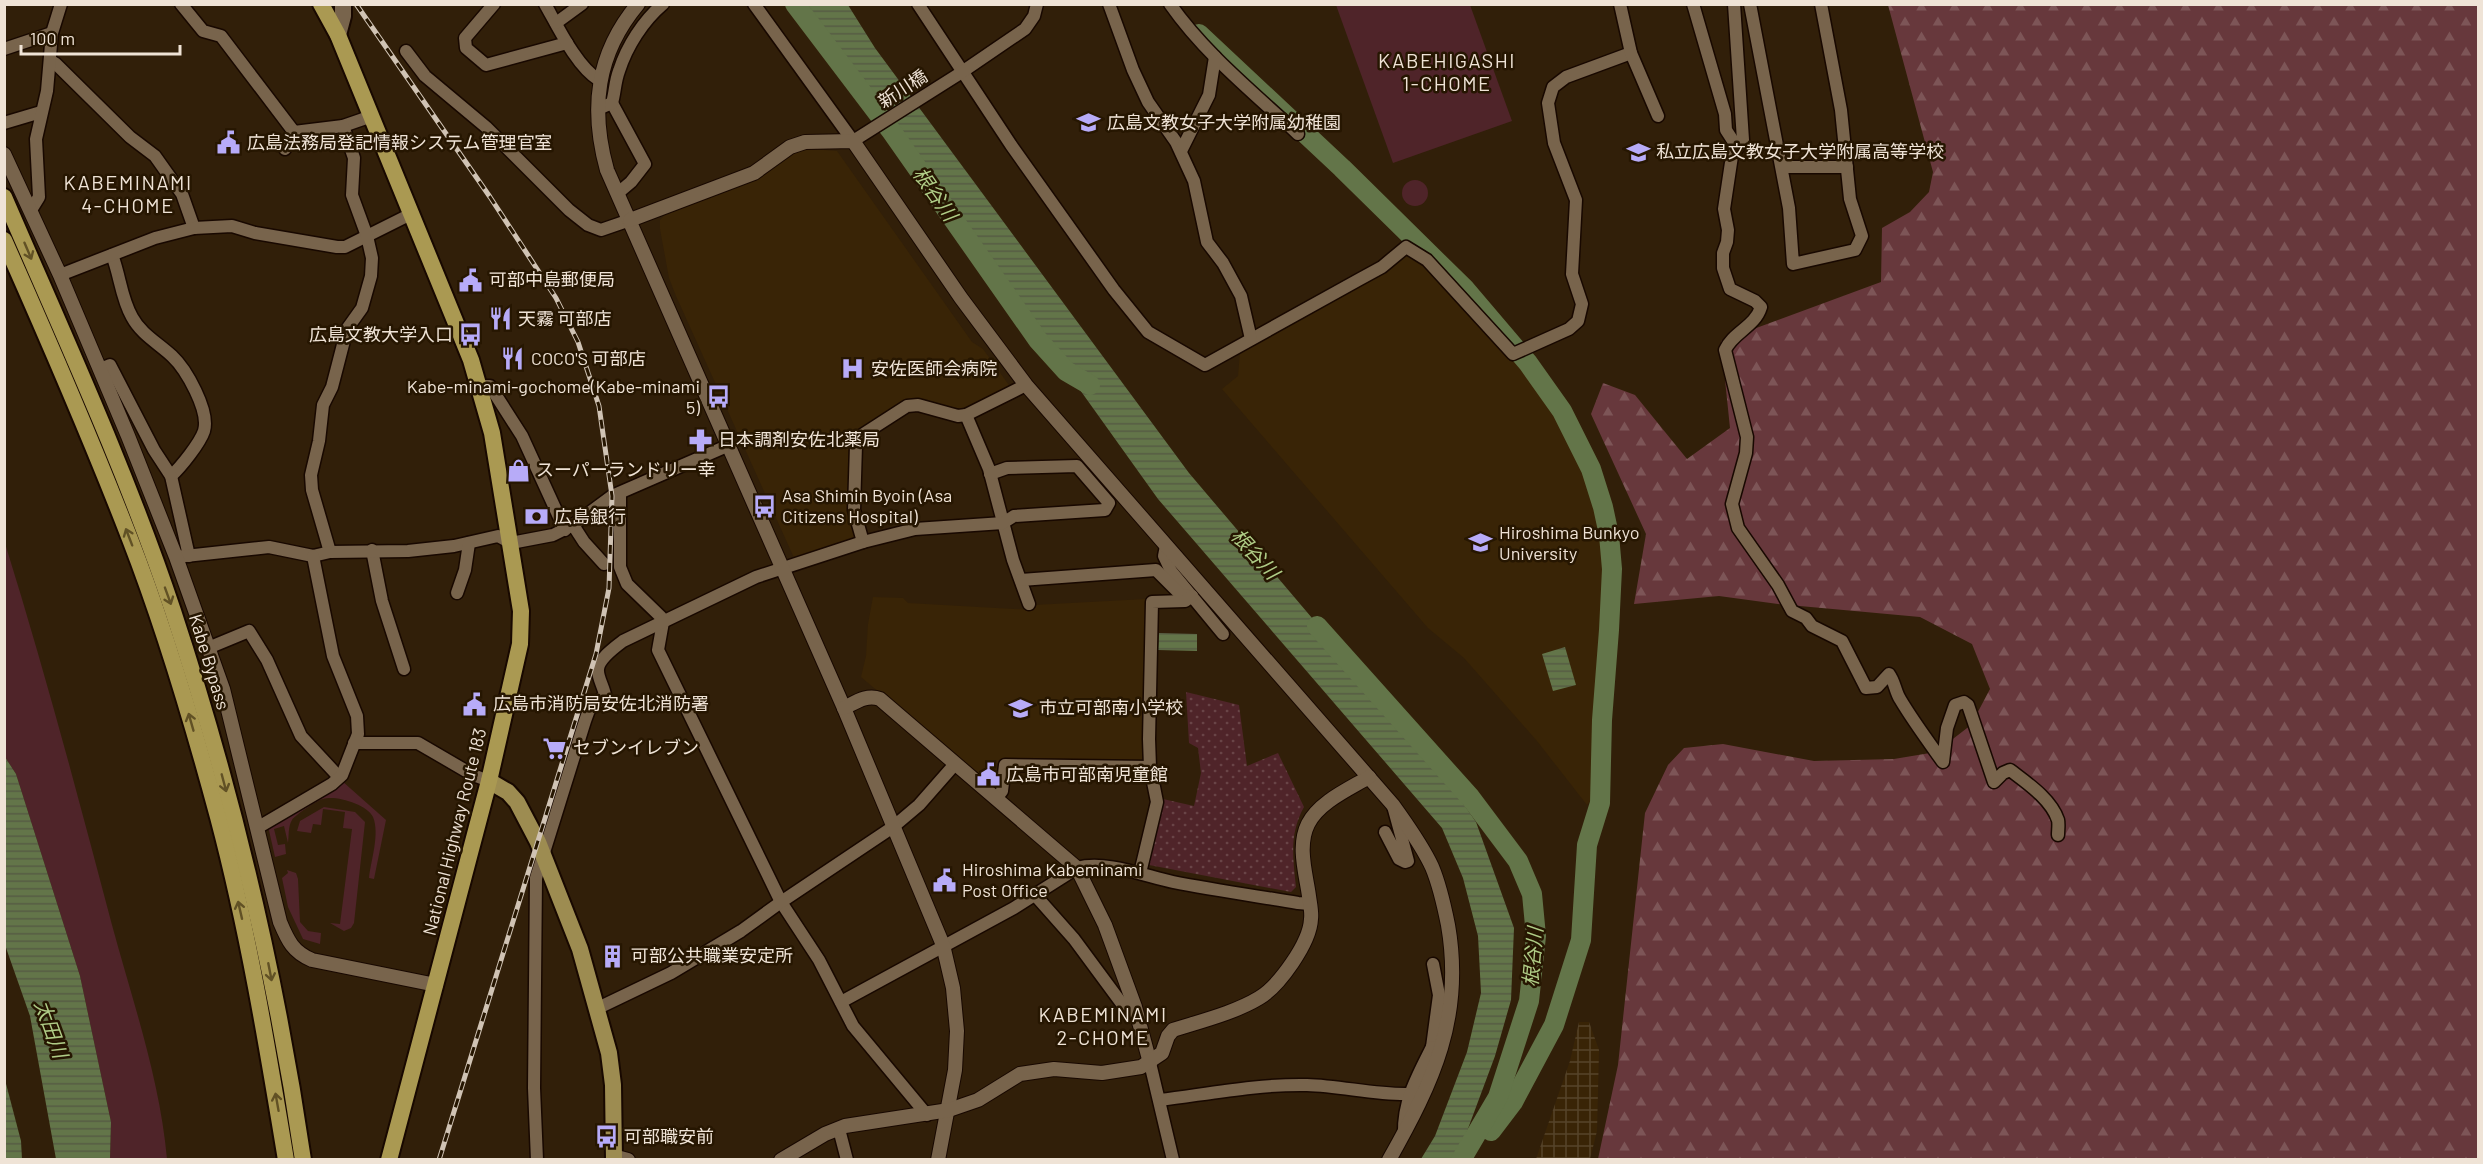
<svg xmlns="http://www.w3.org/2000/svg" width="2483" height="1164" font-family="Barlow,'Noto Sans JP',sans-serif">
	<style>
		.built { fill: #392406 }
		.industrial { fill: url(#industrial-grid) }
		.grass { fill: #4f2429 }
		.forest { fill: url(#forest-firs) }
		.park { fill: url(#park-dots) }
		.water { fill: url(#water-rules) }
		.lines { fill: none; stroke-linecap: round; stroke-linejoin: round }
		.river { stroke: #637549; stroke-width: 20 }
		.minor-casing { stroke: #180800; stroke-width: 15 }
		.tertiary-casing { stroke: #180800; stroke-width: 16 }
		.secondary-casing { stroke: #180800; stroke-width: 20 }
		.primary-casing { stroke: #180800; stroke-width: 20 }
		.trunk-casing { stroke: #180800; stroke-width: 20 }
		.minor { stroke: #78644c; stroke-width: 12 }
		.tertiary { stroke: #78644c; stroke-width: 14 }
		.secondary { stroke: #78644c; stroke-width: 16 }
		.primary { stroke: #9d8c51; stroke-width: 16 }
		.trunk { stroke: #aa9952; stroke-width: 16 }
		.rail-casing { stroke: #d0c3b4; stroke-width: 5 }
		.rail { stroke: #261601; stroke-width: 3; stroke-dasharray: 9; stroke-linecap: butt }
		.oneway { stroke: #615125 }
		.labels { text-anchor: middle; stroke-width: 5; stroke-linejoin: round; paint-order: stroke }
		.street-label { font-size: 18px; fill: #efe3d6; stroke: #261601 }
		.poi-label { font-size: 18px; fill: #efe3d6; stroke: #261601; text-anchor: start }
		.neighbourhood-label { font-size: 20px; letter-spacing: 1.5px; fill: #efe3d6; stroke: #261601 }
		.water-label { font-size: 20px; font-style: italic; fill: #afcc86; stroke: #261601 }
	</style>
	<defs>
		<pattern id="industrial-grid" width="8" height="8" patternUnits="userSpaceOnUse" patternTransform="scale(1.5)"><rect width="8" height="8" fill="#392406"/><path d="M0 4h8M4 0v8" fill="none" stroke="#56442a"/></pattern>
		<pattern id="forest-firs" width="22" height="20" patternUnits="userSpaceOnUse" patternTransform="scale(1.5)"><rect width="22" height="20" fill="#67383c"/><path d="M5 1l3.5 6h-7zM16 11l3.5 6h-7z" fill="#7d5557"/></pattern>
		<pattern id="park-dots" width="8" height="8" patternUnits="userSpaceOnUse" patternTransform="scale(1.5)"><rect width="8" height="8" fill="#4f2429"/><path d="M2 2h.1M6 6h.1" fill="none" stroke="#694447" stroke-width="1.8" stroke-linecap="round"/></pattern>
		<pattern id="water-rules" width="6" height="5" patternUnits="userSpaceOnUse" patternTransform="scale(1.5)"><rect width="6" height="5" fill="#637549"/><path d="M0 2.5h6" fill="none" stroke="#565c44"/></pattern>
	</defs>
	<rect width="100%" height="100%" fill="#311f09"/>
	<g class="built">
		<path d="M812,149L837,151L972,342L983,349L1011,388L958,413L918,401L858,433L857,537L854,541L795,560L676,296L669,278L660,229V220L668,212L795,152Z"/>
		<path d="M1407,256L1416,259L1423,264L1474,317L1510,361L1518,358L1561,415L1584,458L1597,500L1606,530L1608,606L1593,798L1587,805L1537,741L1464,658L1428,628L1222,389L1238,376L1240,352L1399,258Z"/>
		<path d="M873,597L903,598L908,603L1033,610L1034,605L1146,599L1145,760L1142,763L1000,761L999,787L995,790L861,677L866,656L868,624Z"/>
	</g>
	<path class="industrial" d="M1579,1022H1589L1599,1050L1597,1131L1590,1159H1536L1570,1061Z"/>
	<g class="grass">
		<path d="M1336,5H1470L1512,121L1393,163Z"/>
		<circle cx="1415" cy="193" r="13"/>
		<path d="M4,540C44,668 78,796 112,925C133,1002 160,1080 167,1159H110L111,1122L80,976L16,774L5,757Z"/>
		<path d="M342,781L386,820L374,879L369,878C371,860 380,834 373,817C367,804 335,795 323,799C317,800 294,816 292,820C288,826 289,836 288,843L284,826L274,829L278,845L285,844L286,854L275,857L268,826Z"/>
		<path d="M324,807L355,812L365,822L354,923L351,928L344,931L330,923L340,924L352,829L343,828L345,812L323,809L321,825L313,824L311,833L297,831L300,821Z"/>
		<path d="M287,870L296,873L298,879L300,922L308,931L321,933L320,944L303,939L288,907L282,878L288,873Z"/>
	</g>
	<path class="forest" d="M1888,5H2478V1159H1598L1618,1065L1645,813L1668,765L1684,748L1723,744L1814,761L1894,759L1936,752L1971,725L1990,689L1972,644L1920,617L1778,604L1719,596L1634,604L1646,534L1591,414L1603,383L1635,395L1687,459L1730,428L1721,341L1881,282L1882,228L1910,212L1929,192L1933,172Z"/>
	<path class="park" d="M1186,692L1239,705L1247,766L1278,753L1304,807C1289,834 1293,858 1296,887L1291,892L1149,865L1163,799L1194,806L1201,773L1198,748L1189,743Z"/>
	<g class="water">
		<path d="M808,5H848L875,48L1189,473L1435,763L1476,822L1514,928L1511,1000L1495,1056L1463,1142L1454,1159H1421L1435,1136L1467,1052L1481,993L1478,936L1463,878L1442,828L1158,499L842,57Z"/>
		<path d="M1159,633L1197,634V651L1158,650Z"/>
		<path d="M1565,647L1576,685L1553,691L1542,654Z"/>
		<path d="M5,757L16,774L80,976L111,1122L110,1159H56L30,1016L5,945Z"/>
		<path d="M4,1076L21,1141L22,1159H5Z"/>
	</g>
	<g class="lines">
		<g class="river">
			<path d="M795,4L892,132L1038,340L1066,371L1090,385"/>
			<path d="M1199,34L1342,168L1465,289L1528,363L1562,411L1591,469L1603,507L1609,535L1612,569L1609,630L1602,720L1600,803L1587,845L1581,940L1554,1025L1513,1102L1491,1131"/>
			<path d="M1317,626L1470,797L1518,861L1532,894L1536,936L1529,1001L1498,1097L1461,1160"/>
		</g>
		<defs>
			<g id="minor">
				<path d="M181,4L203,31L221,36L294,132"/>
				<path d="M494,4L465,38L466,48L486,65L567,43"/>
				<path d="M545,4C558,27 577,67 599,80"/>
				<path d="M754,4L853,141"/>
				<path d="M918,4L1011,145L1114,290L1148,332L1205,365L1360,279L1382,267L1406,247L1427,260L1513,354L1569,329L1578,321L1582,304L1572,274L1576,200L1554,143L1548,103L1553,87L1566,77L1631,53"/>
				<path d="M1109,4L1133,70L1148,102L1176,142L1194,181L1207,242L1223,263L1241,296L1251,339"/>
				<path d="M1170,4C1205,54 1254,93 1298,134"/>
				<path d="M1620,4L1631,53L1658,116"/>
				<path d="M1693,4L1725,114L1726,130L1737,147"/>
				<path d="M1734,4L1743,140L1732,156L1724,209L1728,230L1727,242L1723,253V268L1730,289L1755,301L1761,307C1755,327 1733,332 1725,350L1747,437L1746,453L1732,504L1738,528L1778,585L1792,611L1806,618L1812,626L1842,641L1866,688L1877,687L1889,674C1895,682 1895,691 1900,699C1913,721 1928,741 1943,762L1947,728L1955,705L1964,702L1968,705L1994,782L2003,773L2010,770C2027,783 2051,799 2058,820C2059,824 2058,830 2058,835"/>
				<path d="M1750,4L1789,208L1793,264L1855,250L1862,236L1850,199L1841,110L1821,4"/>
				<path d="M556,23L582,4"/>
				<path d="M4,49L52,33"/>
				<path d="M406,51L425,76L486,127L569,210L588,225L601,230L630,220"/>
				<path d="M51,61L56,64L130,137L155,156L182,194L194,228"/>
				<path d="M612,103L645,164L631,182L618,193"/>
				<path d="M598,109L612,103C615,93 615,81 619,71C627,46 643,21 663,4"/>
				<path d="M4,123L41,112"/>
				<path d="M853,141L959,74L1025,29L1034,16L1037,4"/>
				<path d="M285,149L294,132L343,126L372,116"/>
				<path d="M1181,151L1209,95L1215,57"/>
				<path d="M1782,167H1847"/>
				<path d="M31,210L39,197L36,139L47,91L52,33L61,4"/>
				<path d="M112,255C120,275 121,298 132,317C141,334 158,343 172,356C186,369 210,411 204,431C200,443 181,467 171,476"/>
				<path d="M60,275L155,238L194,228L232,226L255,233L337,247H345L411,214"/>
				<path d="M100,369L110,365L154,450L171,476L189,556"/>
				<path d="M479,386H490L522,436L565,530"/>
				<path d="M966,415L989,469L1013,560L1029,604"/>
				<path d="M620,493V567L627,584L661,617L663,622L658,650L781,902L819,960L853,1026L927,1115"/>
				<path d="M573,525L584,542L604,564"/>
				<path d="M863,542L854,510L856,445L862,435L907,406L918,405L958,416L966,415L1026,385"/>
				<path d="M1166,546L1164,556L1171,571L1223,634"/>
				<path d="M372,550L382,601L404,669"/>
				<path d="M330,552L312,490L311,475L319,441L323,405L332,387L347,329L362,308L371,276L372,258L367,236L352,195L354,158L343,126"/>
				<path d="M176,557L269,547L313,556L330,552L408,551L454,546L498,536L511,543L553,535L573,525L612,496L727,446"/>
				<path d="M1021,580L1156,570L1181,595L1192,596"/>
				<path d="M457,593L465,570L469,543"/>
				<path d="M208,648L249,631L267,660L301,736L339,777"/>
				<path d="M354,743H418L473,775L489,781"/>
				<path d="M996,799L1002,791L1005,765L1150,767"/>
				<path d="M257,828L332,784L342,775L358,734L357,716L333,656L313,556"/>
				<path d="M1385,832L1399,859L1405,862L1408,861L1393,806"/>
				<path d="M1140,873L1157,802L1150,767L1149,739L1152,602L1185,601L1192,596"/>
				<path d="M1035,895L1074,939L1125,1008L1135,1007"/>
				<path d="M841,1002L1014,908L1077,868C1105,860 1145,876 1173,882C1214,890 1256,896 1298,903L1310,904"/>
				<path d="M596,1009L671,973L741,931L781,902L893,827L919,805L955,764"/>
				<path d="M1432,1047L1439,995L1433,964"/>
				<path d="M1150,1063L1173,1160"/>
				<path d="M1160,1100C1208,1094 1258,1084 1307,1085C1342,1086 1375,1095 1409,1094"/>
				<path d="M839,1129L847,1160"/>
				<path d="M1404,1133C1403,1101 1418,1075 1432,1047L1440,1050"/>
				<path d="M537,1160L534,1088L536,878L585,721L589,710L605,695C604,688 598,678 598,671C597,660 615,647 623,641L756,577L863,542L915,529L1003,523L1014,516L1105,510L1109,503L1077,466L1007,468L990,474"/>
			</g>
			<g id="tertiary">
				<path d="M638,4C596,54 590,109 607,170L844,708L943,945L953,988L957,1031L955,1070L938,1160"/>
				<path d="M4,154L60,275L128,436L176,557L223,689L280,922C288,941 293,952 312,960L436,985"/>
				<path d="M630,220L754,173L790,147L805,142L853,141L961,298L1026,385L1393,805C1407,825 1422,845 1432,867C1440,886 1444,905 1448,925C1464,1017 1433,1082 1389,1160"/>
				<path d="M844,708C856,702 867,694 880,699L1077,868L1105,925L1135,1007L1150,1063"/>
				<path d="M613,1156L628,1160"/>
				<path d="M781,1160L825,1134L845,1126L949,1110L978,1100L1020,1074L1054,1069L1102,1073L1141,1067L1162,1053L1168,1036L1173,1030C1201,1021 1234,1013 1259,998C1279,986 1310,943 1311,919C1312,912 1310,904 1309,896C1306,874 1297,846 1308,824C1319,802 1349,789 1369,777"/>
			</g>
			<path id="secondary" d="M338,35L343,16V4"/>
			<path id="primary" d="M489,781L508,792L517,802L538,842L580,949L609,1053L613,1085L614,1160"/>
			<g id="trunk">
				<path d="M321,4L338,35L471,360L492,433L521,611L520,644L489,781L389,1160"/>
				<path d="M4,197C63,334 126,470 173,611C232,790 276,974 303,1160"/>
				<path d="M4,240C48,339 91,438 130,539C165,629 193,724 218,817C248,930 267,1045 286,1160"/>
			</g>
		</defs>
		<use href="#minor" class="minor-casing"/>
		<use href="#tertiary" class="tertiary-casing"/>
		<use href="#secondary" class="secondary-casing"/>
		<use href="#primary" class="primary-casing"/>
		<use href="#trunk" class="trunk-casing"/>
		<use href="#minor" class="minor"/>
		<use href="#tertiary" class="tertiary"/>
		<use href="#secondary" class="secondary"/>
		<use href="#primary" class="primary"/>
		<use href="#trunk" class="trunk"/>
		<defs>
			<path id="rail" d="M356,4L490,197L556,298L578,342L599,406L612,496L609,588L596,654L439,1160"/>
		</defs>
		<use href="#rail" class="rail-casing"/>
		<use href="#rail" class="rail"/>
	</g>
	<defs><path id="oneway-shaft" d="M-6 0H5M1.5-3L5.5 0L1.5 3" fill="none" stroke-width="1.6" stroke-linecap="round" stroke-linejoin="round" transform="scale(1.5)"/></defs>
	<g class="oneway">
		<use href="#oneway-shaft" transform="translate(28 251) rotate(67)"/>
		<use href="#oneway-shaft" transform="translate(129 537) rotate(-111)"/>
		<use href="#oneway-shaft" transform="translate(168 596) rotate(70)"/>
		<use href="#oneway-shaft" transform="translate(191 722) rotate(-106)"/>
		<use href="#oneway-shaft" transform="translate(224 783) rotate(75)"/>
		<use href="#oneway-shaft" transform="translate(240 910) rotate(-103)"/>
		<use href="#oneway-shaft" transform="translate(270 972) rotate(79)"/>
		<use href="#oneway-shaft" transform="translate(277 1102) rotate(-100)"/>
	</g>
	<defs>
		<symbol id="school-bare" viewBox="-9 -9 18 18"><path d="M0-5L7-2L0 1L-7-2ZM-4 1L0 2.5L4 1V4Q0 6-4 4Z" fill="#b7abf8" stroke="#261601" stroke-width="2.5" paint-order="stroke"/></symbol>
		<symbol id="civic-bare" viewBox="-9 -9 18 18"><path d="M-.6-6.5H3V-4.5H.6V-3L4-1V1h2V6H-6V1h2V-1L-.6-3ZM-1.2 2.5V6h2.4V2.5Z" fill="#b7abf8" stroke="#261601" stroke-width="2.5" paint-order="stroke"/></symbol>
		<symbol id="restaurant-bare" viewBox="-9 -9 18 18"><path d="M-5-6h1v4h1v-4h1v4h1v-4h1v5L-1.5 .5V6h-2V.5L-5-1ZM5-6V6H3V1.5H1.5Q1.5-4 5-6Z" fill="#b7abf8" stroke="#261601" stroke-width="2.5" paint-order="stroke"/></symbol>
		<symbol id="bus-bare" viewBox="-9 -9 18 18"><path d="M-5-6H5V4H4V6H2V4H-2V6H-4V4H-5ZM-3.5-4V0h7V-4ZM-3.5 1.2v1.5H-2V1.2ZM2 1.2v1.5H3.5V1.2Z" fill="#b7abf8" stroke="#261601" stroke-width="2.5" paint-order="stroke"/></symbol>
		<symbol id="hospital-bare" viewBox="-9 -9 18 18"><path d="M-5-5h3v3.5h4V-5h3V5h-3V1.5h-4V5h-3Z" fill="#b7abf8" stroke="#261601" stroke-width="2.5" paint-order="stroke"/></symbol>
		<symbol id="pharmacy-bare" viewBox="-9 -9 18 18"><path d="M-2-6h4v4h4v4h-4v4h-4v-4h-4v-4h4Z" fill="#b7abf8" stroke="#261601" stroke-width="2.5" paint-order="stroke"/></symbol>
		<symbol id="shop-bare" viewBox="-9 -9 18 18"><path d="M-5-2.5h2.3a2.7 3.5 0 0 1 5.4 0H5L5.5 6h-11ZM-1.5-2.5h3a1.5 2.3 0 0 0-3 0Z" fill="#b7abf8" stroke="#261601" stroke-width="2.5" paint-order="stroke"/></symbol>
		<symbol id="bank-bare" viewBox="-9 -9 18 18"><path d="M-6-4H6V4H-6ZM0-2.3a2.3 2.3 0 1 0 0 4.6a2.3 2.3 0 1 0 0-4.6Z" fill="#b7abf8" stroke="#261601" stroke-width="2.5" paint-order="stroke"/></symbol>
		<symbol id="university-bare" viewBox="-9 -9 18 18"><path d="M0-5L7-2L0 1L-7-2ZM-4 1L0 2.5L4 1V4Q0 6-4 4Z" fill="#b7abf8" stroke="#261601" stroke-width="2.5" paint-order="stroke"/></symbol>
		<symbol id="supermarket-bare" viewBox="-9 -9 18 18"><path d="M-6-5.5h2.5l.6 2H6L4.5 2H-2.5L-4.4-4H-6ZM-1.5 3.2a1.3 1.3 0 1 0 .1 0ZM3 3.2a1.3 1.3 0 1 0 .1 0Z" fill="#b7abf8" stroke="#261601" stroke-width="2.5" paint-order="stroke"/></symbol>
		<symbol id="building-bare" viewBox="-9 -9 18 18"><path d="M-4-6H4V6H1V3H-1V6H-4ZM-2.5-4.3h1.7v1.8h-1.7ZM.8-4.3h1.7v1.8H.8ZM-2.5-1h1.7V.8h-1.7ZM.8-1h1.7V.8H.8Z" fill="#b7abf8" stroke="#261601" stroke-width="2.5" paint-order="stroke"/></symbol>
	</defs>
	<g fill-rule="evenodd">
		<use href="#school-bare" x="1072" y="106" width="33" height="33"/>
		<use href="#civic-bare" x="212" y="126" width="33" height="33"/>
		<use href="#school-bare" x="1622" y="136" width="33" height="33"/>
		<use href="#civic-bare" x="454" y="264" width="33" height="33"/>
		<use href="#restaurant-bare" x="484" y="302" width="33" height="33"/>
		<use href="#bus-bare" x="454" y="318" width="33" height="33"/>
		<use href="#restaurant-bare" x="496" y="342" width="33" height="33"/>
		<use href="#hospital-bare" x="836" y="352" width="33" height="33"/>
		<use href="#bus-bare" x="702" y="380" width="33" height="33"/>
		<use href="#pharmacy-bare" x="684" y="424" width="33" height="33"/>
		<use href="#shop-bare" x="502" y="454" width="33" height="33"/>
		<use href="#bus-bare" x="748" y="490" width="33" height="33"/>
		<use href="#bank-bare" x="520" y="500" width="33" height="33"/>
		<use href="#university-bare" x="1464" y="526" width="33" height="33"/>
		<use href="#civic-bare" x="458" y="688" width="33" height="33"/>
		<use href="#school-bare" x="1004" y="692" width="33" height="33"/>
		<use href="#supermarket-bare" x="538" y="732" width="33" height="33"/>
		<use href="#civic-bare" x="972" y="758" width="33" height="33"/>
		<use href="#civic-bare" x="928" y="864" width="33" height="33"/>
		<use href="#building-bare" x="596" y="940" width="33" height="33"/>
		<use href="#bus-bare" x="590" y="1120" width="33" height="33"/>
	</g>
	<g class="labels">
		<g class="street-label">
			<text transform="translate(903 89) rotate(-33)" y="6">新川橋</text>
			<text transform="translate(209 662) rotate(73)" y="6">Kabe Bypass</text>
			<text transform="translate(455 832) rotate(-76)" y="6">National Highway Route 183</text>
		</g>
		<g class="poi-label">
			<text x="1107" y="129">広島文教女子大学附属幼稚園</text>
			<text x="247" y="149">広島法務局登記情報システム管理官室</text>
			<text x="1656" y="158">私立広島文教女子大学附属高等学校</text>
			<text x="489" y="286">可部中島郵便局</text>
			<text x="518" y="325">天霧 可部店</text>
			<text x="453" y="341" text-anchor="end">広島文教大学入口</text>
			<text x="531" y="365">COCO'S 可部店</text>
			<text x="871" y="375">安佐医師会病院</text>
			<text x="700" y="393" text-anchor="end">Kabe-minami-gochome(Kabe-minami<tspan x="700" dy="21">5)</tspan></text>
			<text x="718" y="446">日本調剤安佐北薬局</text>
			<text x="536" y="476">スーパーランドリー幸</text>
			<text x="782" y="502">Asa Shimin Byoin (Asa<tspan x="782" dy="21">Citizens Hospital)</tspan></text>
			<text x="554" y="523">広島銀行</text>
			<text x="1499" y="539">Hiroshima Bunkyo<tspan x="1499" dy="21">University</tspan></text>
			<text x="493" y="710">広島市消防局安佐北消防署</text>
			<text x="1039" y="714">市立可部南小学校</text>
			<text x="573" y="754">セブンイレブン</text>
			<text x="1006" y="781">広島市可部南児童館</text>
			<text x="962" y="876">Hiroshima Kabeminami<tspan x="962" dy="21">Post Office</tspan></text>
			<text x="631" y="962">可部公共職業安定所</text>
			<text x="624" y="1143">可部職安前</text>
		</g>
		<g class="neighbourhood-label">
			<text x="1447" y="68">KABEHIGASHI<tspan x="1447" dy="23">1-CHOME</tspan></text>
			<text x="128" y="190">KABEMINAMI<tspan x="128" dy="23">4-CHOME</tspan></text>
			<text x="1103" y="1022">KABEMINAMI<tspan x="1103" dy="23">2-CHOME</tspan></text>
		</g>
		<g class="water-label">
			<text transform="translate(935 194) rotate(55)" y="7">根谷川</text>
			<text transform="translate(1255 554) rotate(48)" y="7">根谷川</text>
			<text transform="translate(1533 957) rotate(-85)" y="7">根谷川</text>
			<text transform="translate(51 1029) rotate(70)" y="7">太田川</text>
		</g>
	</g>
	<rect width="2483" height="1164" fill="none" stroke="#efe3d6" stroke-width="12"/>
	<path d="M21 45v9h159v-9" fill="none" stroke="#efe3d6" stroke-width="3"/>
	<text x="30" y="45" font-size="18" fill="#efe3d6" stroke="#261601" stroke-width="4.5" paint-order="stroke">100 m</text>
</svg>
